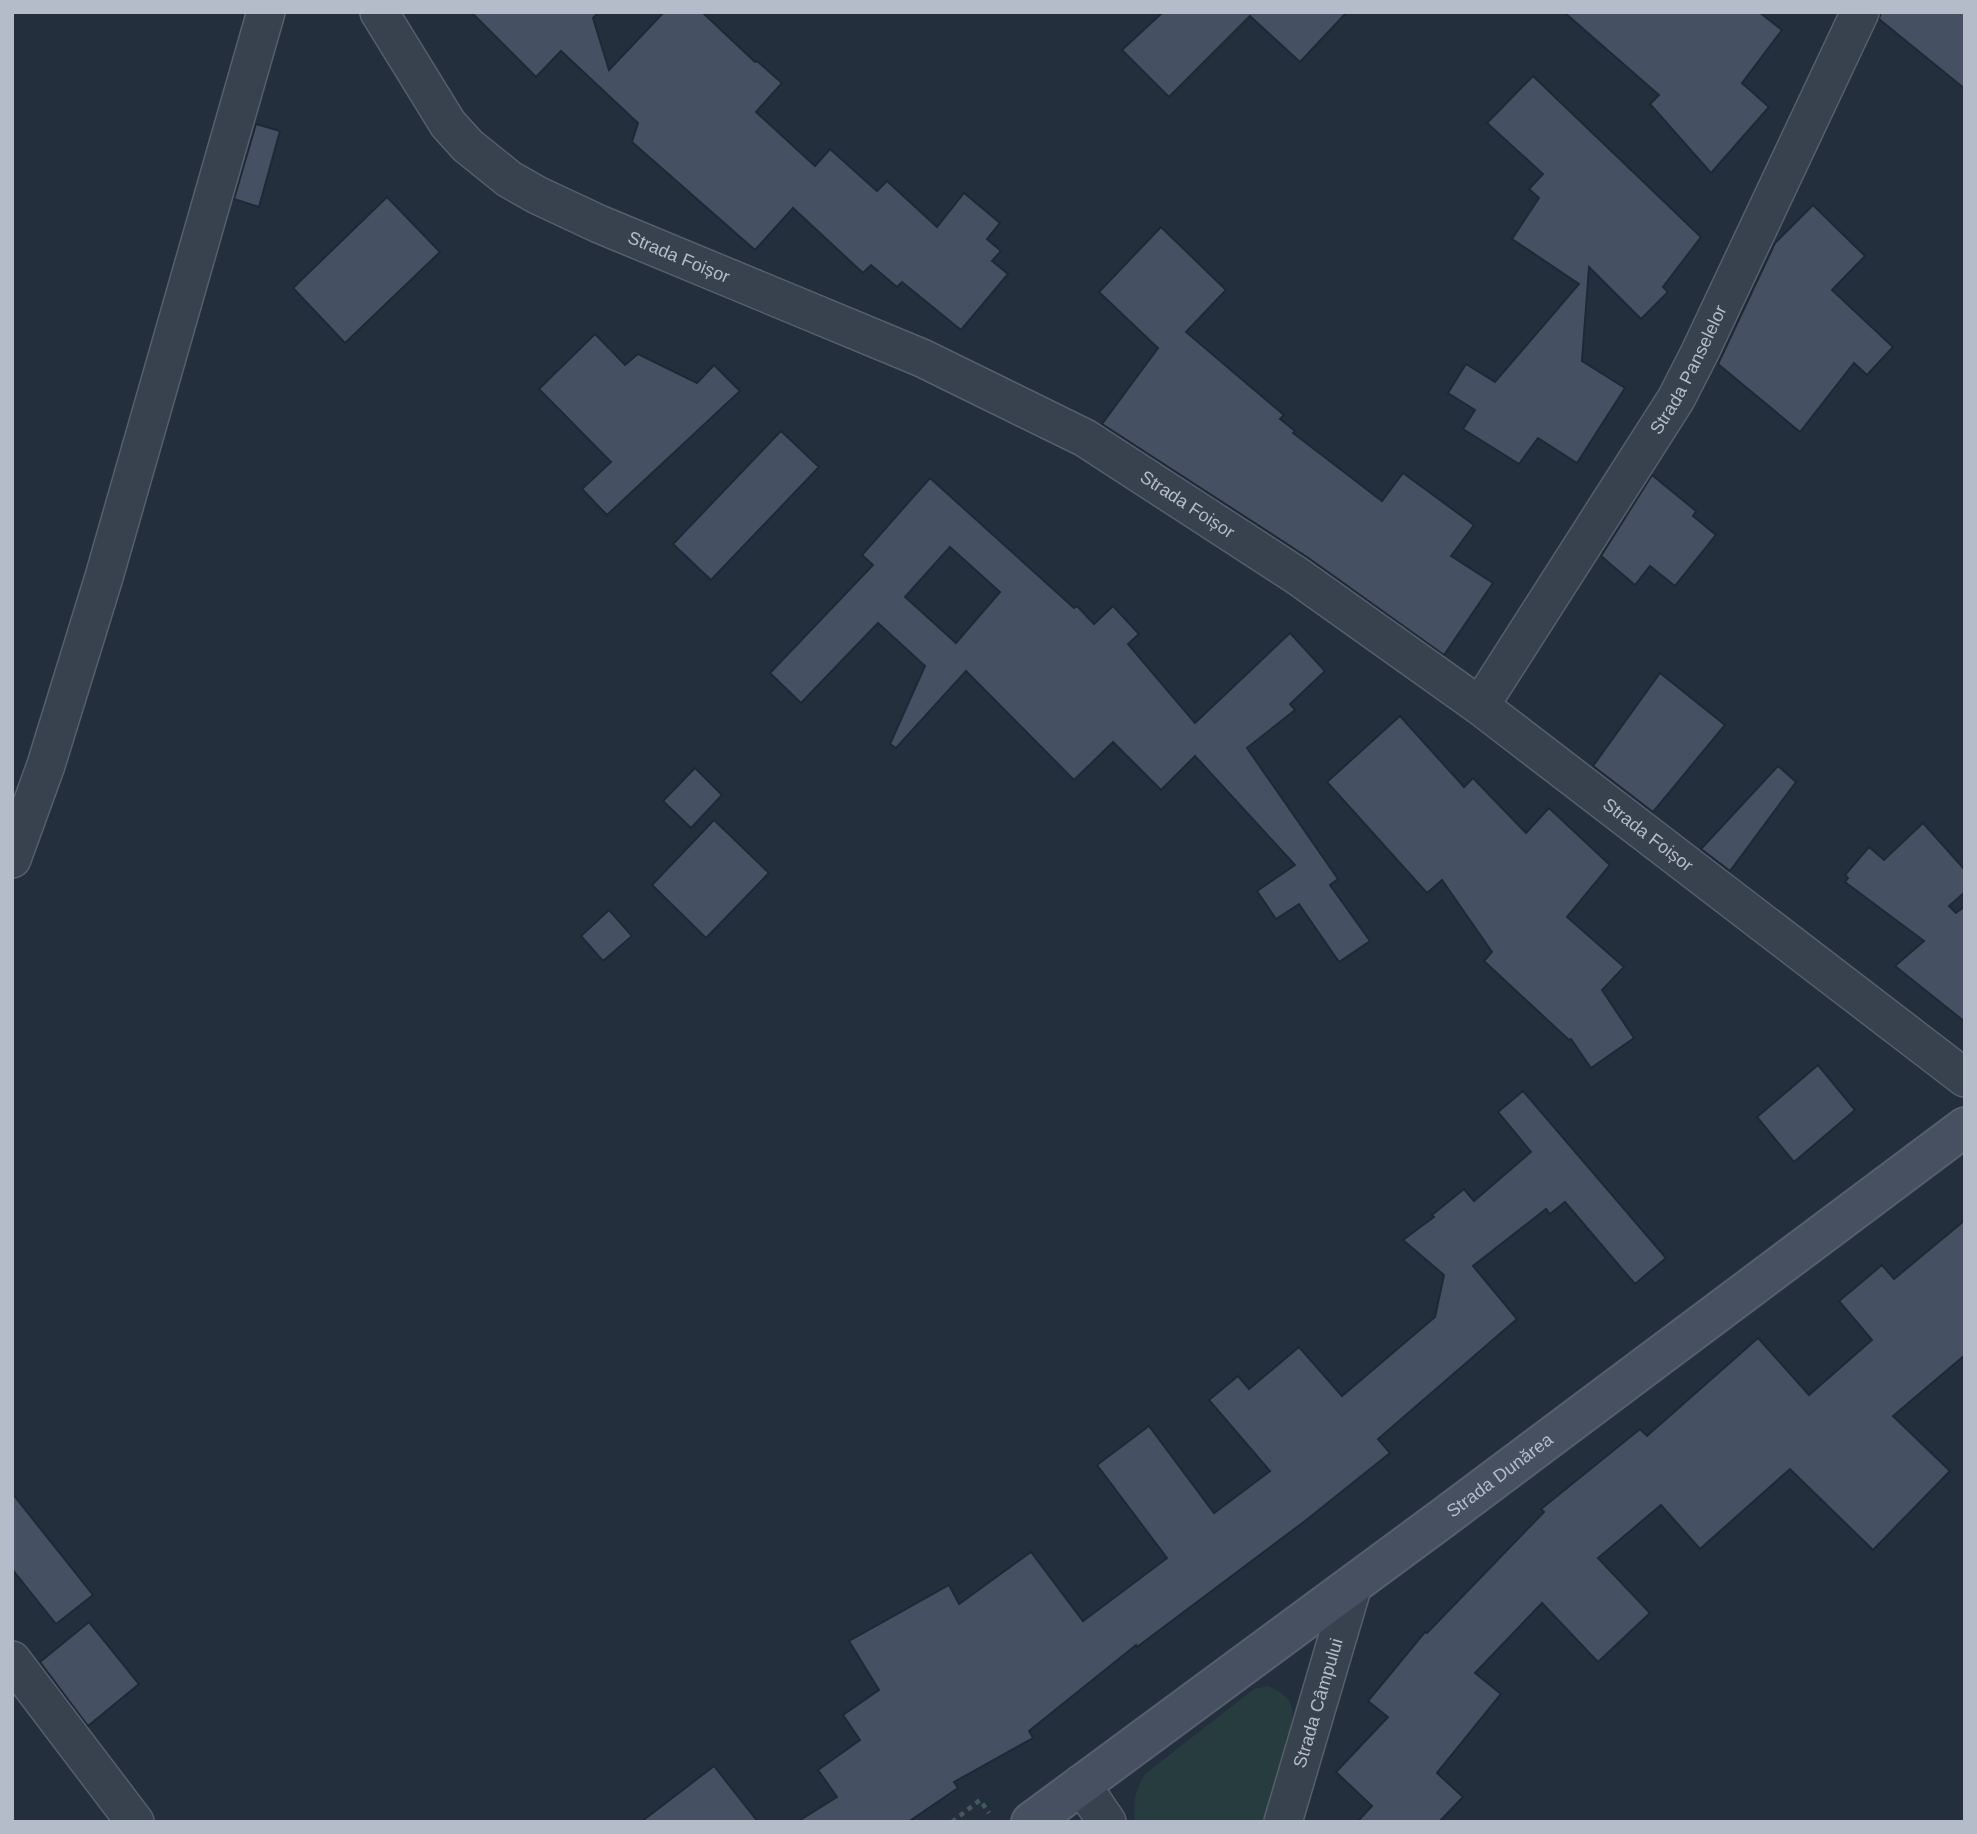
<svg xmlns="http://www.w3.org/2000/svg" width="1977" height="1834" font-family="Helvetica,sans-serif">
	<style>
		.green { fill: #263c3f }
		.building { fill: #455162; stroke: #1f2835; stroke-width: 2; fill-rule: evenodd }
		.lines { fill: none; stroke-linecap: round; stroke-linejoin: round }
		.street-casing { stroke: #565f6c; stroke-width: 40 }
		.secondary-casing { stroke: #565f6c; stroke-width: 42 }
		.path { stroke: #44595c; stroke-width: 4.5; stroke-dasharray: 5 5; stroke-linecap: butt }
		.street { stroke: #38414e; stroke-width: 37 }
		.secondary { stroke: #465061; stroke-width: 38 }
		.labels { text-anchor: middle; stroke-width: 7; stroke-linejoin: round; paint-order: stroke }
		.street-label { font-size: 18px; fill: #b4bcc9; stroke: #1d2633 }
	</style>
	<rect width="100%" height="100%" fill="#242f3e"/>
	<path class="green" d="M1268,1686C1278,1691 1290,1696 1292,1708C1296,1729 1270,1798 1263,1822H1135C1133,1802 1135,1791 1145,1774L1254,1689Z"/>
	<g class="building">
		<path d="M471,12H599L593,18L609,70L664,12H702L755,62L757,61L782,83L756,112L815,166L830,149L877,191L887,181L937,227L964,193L1000,223L987,239L1001,251L992,261L1008,274L961,330L902,282L897,287L871,265L863,273L793,208L755,250L632,142L638,123L561,51L536,77Z"/>
		<path d="M1163,12H1347L1300,62L1250,16L1169,97L1122,50Z"/>
		<path d="M1564,12H1759L1782,30L1742,83L1769,107L1711,173L1650,104L1659,95Z"/>
		<path d="M1881,12H1965V89L1879,19Z"/>
		<path d="M1533,76L1701,237L1663,287L1668,292L1641,319L1589,267L1582,361L1625,388L1577,463L1538,438L1519,464L1463,429L1475,410L1448,393L1466,364L1495,382L1579,284L1512,239L1539,198L1529,189L1543,174L1487,123Z"/>
		<path d="M256,124L280,131L259,207L234,199Z"/>
		<path d="M387,197L440,252L345,343L293,288Z"/>
		<path d="M1813,205L1865,256L1832,290L1893,347L1867,375L1854,363L1800,432L1718,364L1775,243Z"/>
		<path d="M1161,227L1226,290L1186,332L1284,415L1280,419L1295,431L1293,433L1382,501L1403,473L1474,525L1451,556L1493,583L1444,655L1307,557L1102,424L1158,348L1099,292Z"/>
		<path d="M595,334L625,365L638,354L697,383L714,365L740,391L607,515L582,489L611,462L539,389Z"/>
		<path d="M781,431L819,467L711,580L673,544Z"/>
		<path d="M1652,475L1696,511L1693,516L1716,535L1675,586L1650,566L1635,585L1601,556Z"/>
		<path d="M930,478L1074,608L1077,606L1094,624L1113,606L1139,634L1128,644L1195,723L1290,633L1325,671L1290,704L1295,710L1247,748L1338,879L1330,885L1370,941L1339,962L1299,904L1276,919L1257,891L1295,865L1195,756L1161,790L1113,742L1074,780L966,671L896,748L890,744L925,666L878,623L801,703L770,673L873,565L862,555ZM950,547L1000,592L956,643L905,597Z"/>
		<path d="M1660,673L1725,725L1653,812L1593,766Z"/>
		<path d="M1400,716L1464,787L1473,778L1526,833L1549,808L1610,865L1567,917L1624,967L1602,990L1634,1038L1591,1068L1571,1039L1569,1040L1484,961L1492,952L1442,880L1427,893L1327,782Z"/>
		<path d="M1778,766L1796,782L1730,871L1701,849Z"/>
		<path d="M695,768L722,795L691,828L663,801Z"/>
		<path d="M714,820L769,873L706,938L652,885Z"/>
		<path d="M1923,823L1965,870V892L1949,906L1956,913L1965,906V1022L1895,966L1924,941L1845,882L1848,878L1845,875L1869,847L1884,860Z"/>
		<path d="M609,910L632,936L603,961L581,936Z"/>
		<path d="M1818,1065L1855,1110L1794,1162L1757,1117Z"/>
		<path d="M1523,1091L1666,1258L1635,1284L1565,1202L1550,1214L1546,1209L1473,1266L1517,1319L1378,1439L1390,1453L1305,1521L1137,1647L1136,1645L1029,1731L1033,1738L954,1782L958,1788L908,1822H797L837,1797L818,1770L860,1740L843,1715L879,1690L849,1641L949,1585L959,1604L1031,1552L1083,1621L1167,1558L1097,1465L1149,1426L1214,1513L1270,1471L1209,1400L1238,1376L1249,1389L1299,1347L1342,1396L1435,1317L1444,1275L1403,1240L1434,1217L1432,1215L1464,1189L1474,1201L1531,1152L1498,1112Z"/>
		<path d="M1965,1220V1355L1893,1416L1950,1471L1873,1550L1790,1469L1700,1549L1661,1505L1598,1558L1650,1613L1598,1662L1542,1603L1475,1673L1501,1694L1437,1773L1463,1797L1439,1822H1357L1372,1806L1336,1772L1388,1717L1368,1701L1425,1632L1427,1633L1544,1512L1541,1509L1640,1429L1647,1436L1758,1338L1809,1395L1872,1340L1839,1301L1882,1265L1894,1279Z"/>
		<path d="M12,1493L93,1595L56,1624L12,1569Z"/>
		<path d="M89,1622L139,1684L88,1726L40,1662Z"/>
		<path d="M714,1766L758,1822H641Z"/>
	</g>
	<g class="lines">
		<defs>
			<g id="street">
				<path id="s1" d="M379,12L448,124L468,146L509,179L537,195L599,224L922,358L1085,438L1296,575L1480,706L1965,1078"/>
				<path id="s2" d="M1480,706L1676,399L1700,352L1860,12"/>
				<path d="M12,859L46,765L104,577L266,12"/>
				<path d="M12,1660L135,1822"/>
				<path d="M1081,1784L1107,1822"/>
				<path id="s3" d="M1283,1822L1353,1585"/>
			</g>
			<g id="secondary">
				<path id="s4" d="M1031,1822L1447,1515L1965,1127"/>
			</g>
		</defs>
		<use href="#street" class="street-casing"/>
		<use href="#secondary" class="secondary-casing"/>
		<path class="path" d="M952,1822L980,1800L989,1813"/>
		<use href="#street" class="street"/>
		<use href="#secondary" class="secondary"/>
	</g>
	<g class="labels">
		<g class="street-label">
			<text dy="6" stroke="none"><textPath href="#s1" startOffset="401">Strada Foișor</textPath></text>
			<text dy="6" stroke="none"><textPath href="#s2" startOffset="396">Strada Panselelor</textPath></text>
			<text dy="6" stroke="none"><textPath href="#s1" startOffset="968">Strada Foișor</textPath></text>
			<text dy="6" stroke="none"><textPath href="#s1" startOffset="1535">Strada Foișor</textPath></text>
			<text dy="6" stroke="none"><textPath href="#s4" startOffset="583">Strada Dunărea</textPath></text>
			<text dy="6" stroke="none"><textPath href="#s3" startOffset="124">Strada Câmpului</textPath></text>
		</g>
	</g>
	<rect width="1977" height="1834" fill="none" stroke="#b4bcc9" stroke-width="28"/>
</svg>
